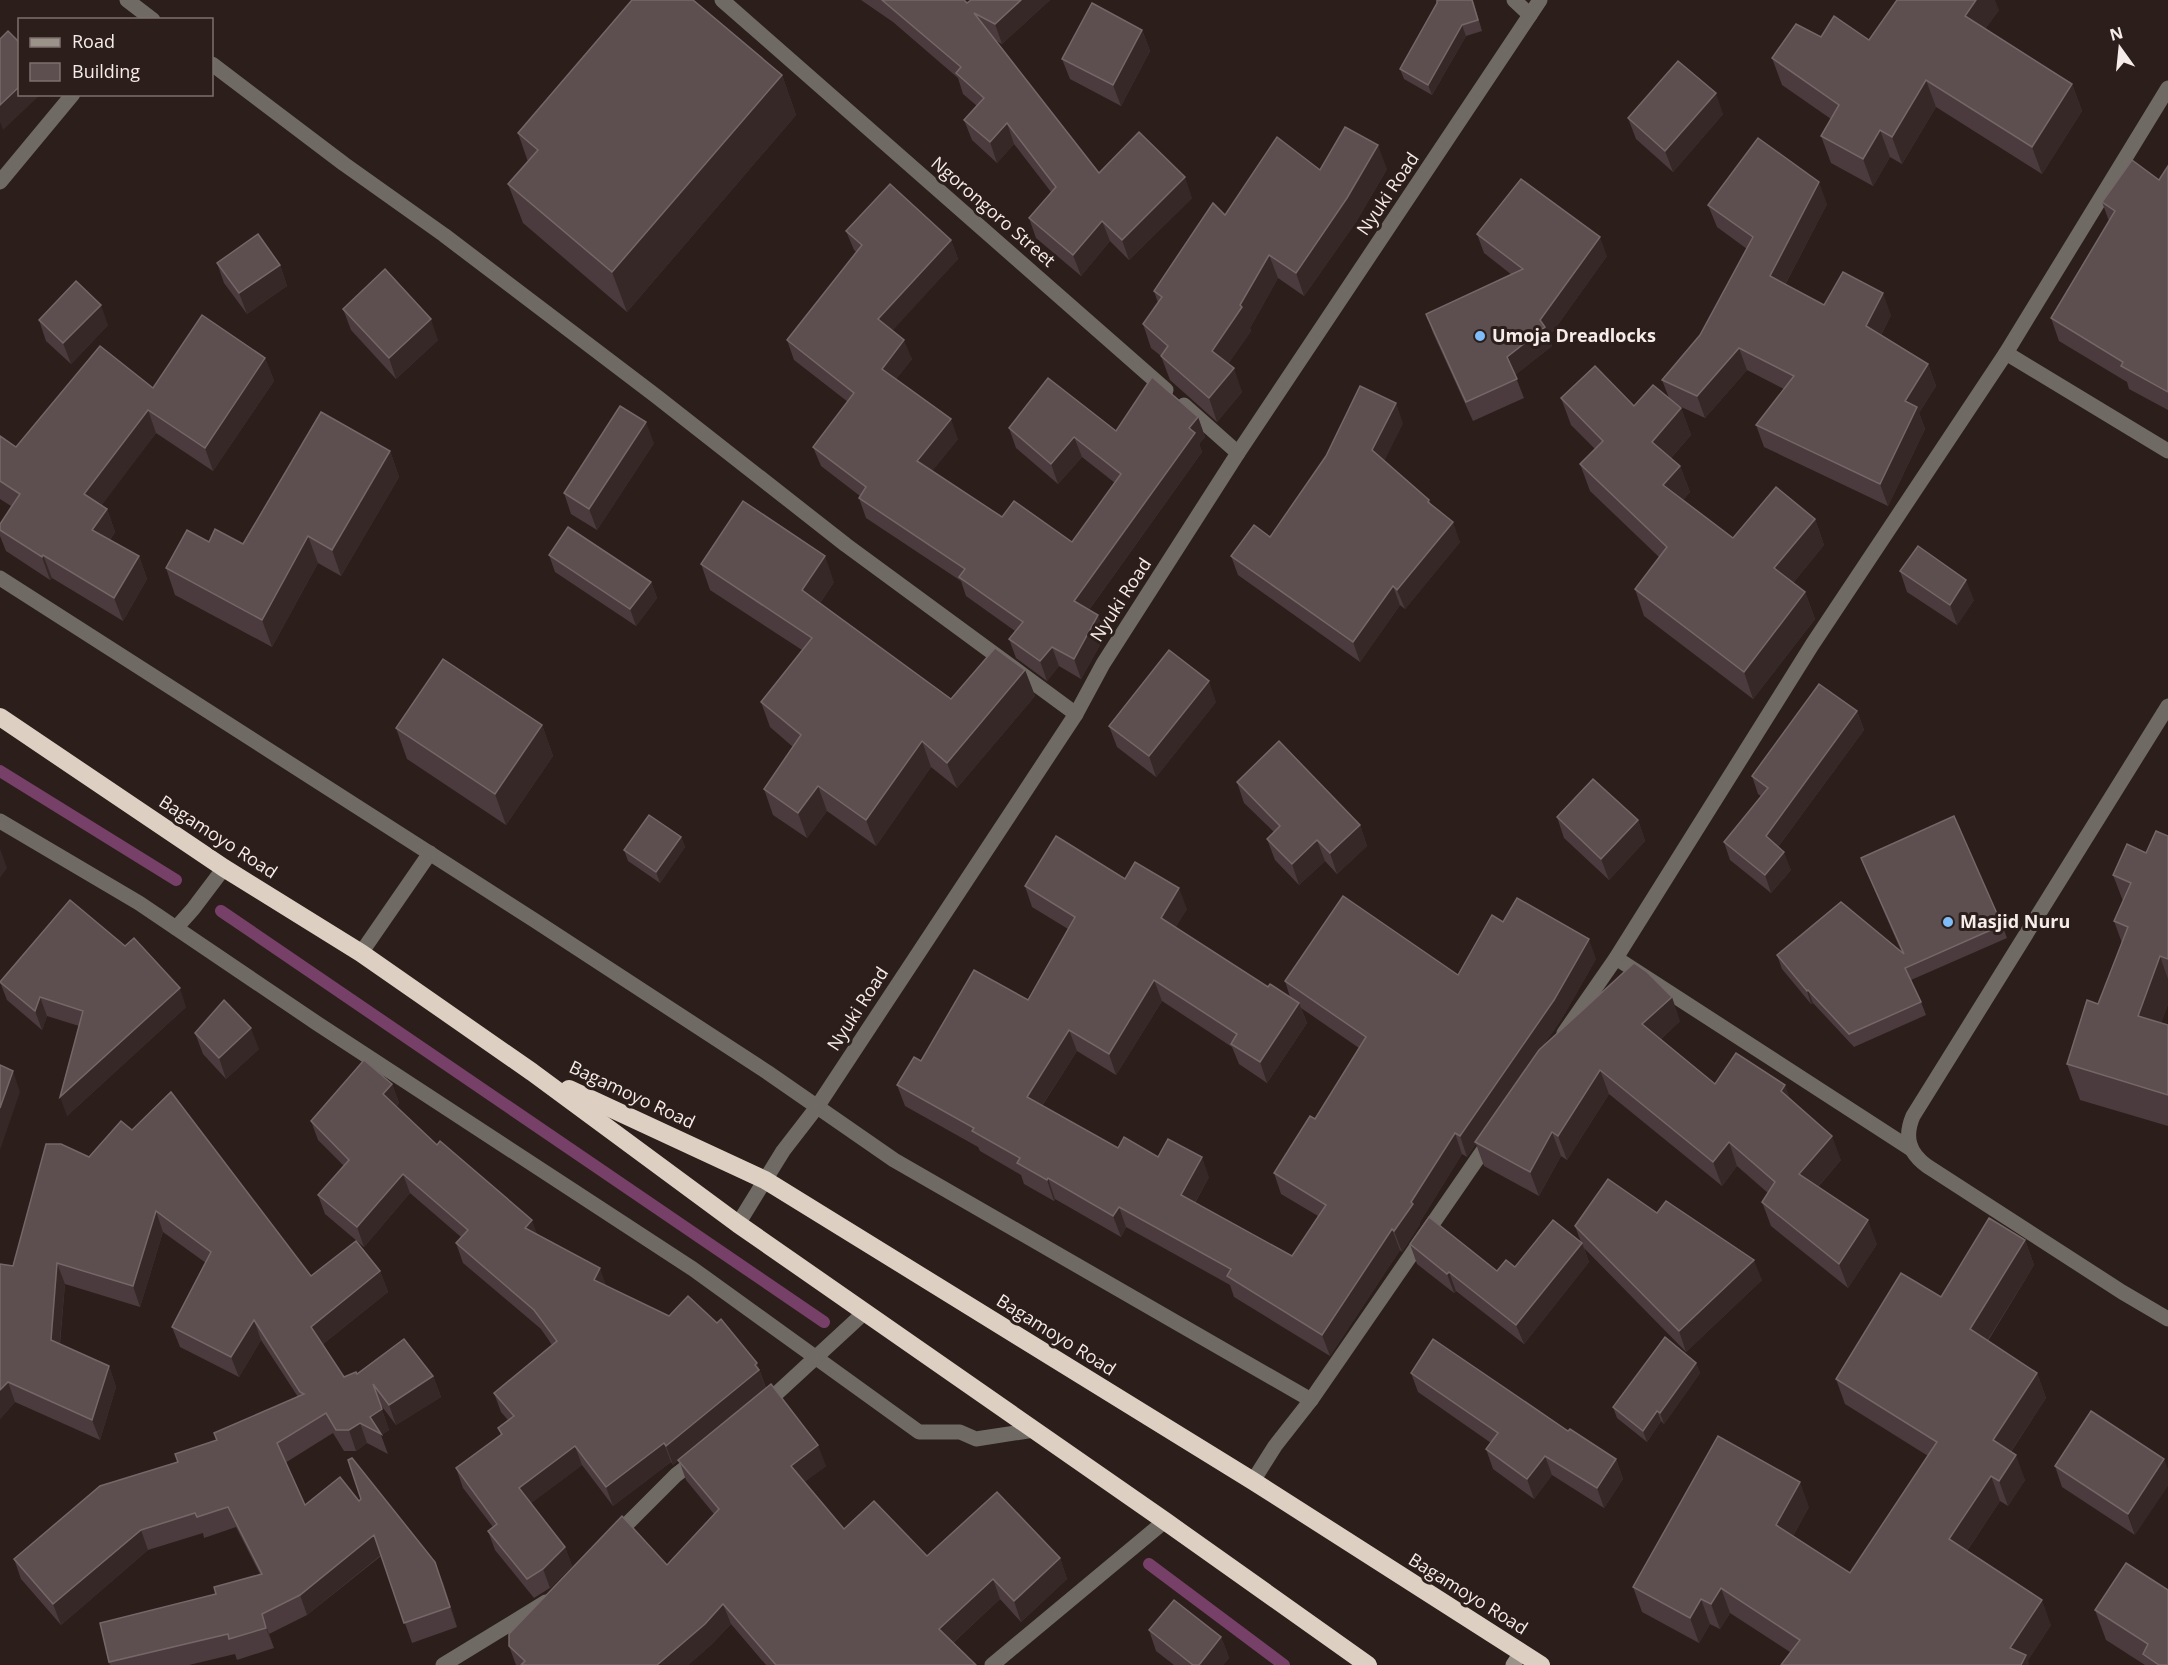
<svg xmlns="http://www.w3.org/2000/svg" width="2168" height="1665" font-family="'Open Sans',sans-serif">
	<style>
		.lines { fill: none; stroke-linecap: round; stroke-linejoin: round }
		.stream { stroke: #774068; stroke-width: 12 }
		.street { stroke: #6f6a64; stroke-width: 15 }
		.secondary { stroke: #9b938a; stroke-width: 15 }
		.highway { stroke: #ddd0c2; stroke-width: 18 }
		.wall { fill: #4b3b3e; fill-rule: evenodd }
		.shaded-wall { fill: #372828 }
		.building { fill: #5d4e50; stroke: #756768; stroke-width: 1.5 }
		.poi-dot { fill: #7fbdfa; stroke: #2c1e1a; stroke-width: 2 }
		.labels { text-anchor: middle; stroke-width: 6; stroke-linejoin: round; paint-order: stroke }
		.street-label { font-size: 18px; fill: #f6ece9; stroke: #2c1e1a }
		.poi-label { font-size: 18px; font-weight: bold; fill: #f6ece9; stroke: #2c1e1a; text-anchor: start }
	</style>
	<rect width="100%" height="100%" fill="#2c1e1a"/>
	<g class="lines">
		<g class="stream">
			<path d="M0,771L176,880"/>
			<path d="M221,911L824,1322"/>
			<path d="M1149,1564L1284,1665"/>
		</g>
		<g class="street">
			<path d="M127,0L153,20"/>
			<path d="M722,0L1166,390"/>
			<path d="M1514,0L1530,15"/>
			<path d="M212,64L344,164L444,235L656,396L846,545L1076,714"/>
			<path d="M0,182L73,94"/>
			<path d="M2006,353L2168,451"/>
			<path d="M1184,405L1238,453"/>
			<path d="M0,578L534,920L767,1072L894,1160L1311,1400"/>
			<path d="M2168,706L1913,1116C1904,1137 1909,1153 1927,1166L2122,1292L2168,1319"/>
			<path d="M0,821L139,903L318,1024L693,1269L919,1432H960L976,1439L1034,1430"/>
			<path d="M176,928L193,909L224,868"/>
			<path d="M361,953L430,853"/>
			<path d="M1616,958L1911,1149"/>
			<path d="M1564,1033L1616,958L1812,645L2006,353L2168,88"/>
			<path d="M738,1224L783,1151L817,1107L1076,714L1103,664L1238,453L1540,0"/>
			<path d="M763,1406L865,1312"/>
			<path d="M1253,1481L1275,1446L1311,1400L1491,1139"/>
			<path d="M615,1536L676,1475L698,1458"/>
			<path d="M443,1665L546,1602"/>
			<path d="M992,1665L1165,1521"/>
		</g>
		<path class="secondary" d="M1513,1665L1521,1653"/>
		<g class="highway">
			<path d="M0,717L224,868L361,953L532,1072L738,1224L1165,1521L1368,1665"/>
			<path d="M569,1089L765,1180L1253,1481L1541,1665"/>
		</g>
	</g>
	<g class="wall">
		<path d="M861,0H964L967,3L971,0H1050L1002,44L996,41L1099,173L1192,198L1129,260L1110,241L1081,276L1036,238L1029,218L1051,192L1014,144L997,163L972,140L964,120L977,106L963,94L958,78L893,22Z"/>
		<path d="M1437,0H1473L1482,31L1466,36L1432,95L1404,79L1400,69L1437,3Z"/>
		<path d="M1999,10L1985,29L2072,84L2082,111L2042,174L1936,107L1902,164L1890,157L1873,186L1831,163L1821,136L1831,119L1782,85L1772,58L1821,37L1869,40Z"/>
		<path d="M1142,30L1150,51L1121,106L1070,79L1062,59Z"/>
		<path d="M782,75L796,115L627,312L523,223L508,184L528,162L518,133Z"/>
		<path d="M1723,114L1673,172L1636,139L1628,118Z"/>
		<path d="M2168,166V410L2129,389L2127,382L2059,341L2051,318L2109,221L2102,202L2159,180Z"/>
		<path d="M1387,169L1356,222L1304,296L1278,278L1250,328L1251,331L1228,364L1242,392L1217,422L1170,380L1161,356L1151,348L1143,324L1158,303L1154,291L1225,215Z"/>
		<path d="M1827,204L1785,285L1824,305L1891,315L1881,335L1928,364L1936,386L1919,413L1925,429L1888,506L1764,447L1756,425L1784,389L1747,370L1705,418L1677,405L1681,408L1691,435L1671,458L1680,466L1690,492L1683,500L1733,538L1815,519L1824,545L1793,583L1805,592L1815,619L1753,699L1644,616L1635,589L1659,557L1590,491L1580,464L1595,449L1571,425L1561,398L1634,406L1669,398L1662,380L1700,335L1747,249L1717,227L1708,205Z"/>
		<path d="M846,231L951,240L958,259L892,330L912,359L896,379L958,439L932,471L1002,517L1072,542L1115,483L1082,457L1058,484L1016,448L1009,428L1116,431L1198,417L1205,437L1199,444L1202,452L1089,610L1106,634L1081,679L1059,666L1047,681L1016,658L1009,639L1015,631L966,596L961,581L866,518L859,498L860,496L821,466L813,447L848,402L794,360L787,340L856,252L854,250Z"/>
		<path d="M1477,234L1607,256L1549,337L1552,346L1515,375L1524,398L1473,421L1433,333L1426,314L1512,275L1484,253Z"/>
		<path d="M217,263L280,265L287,286L247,314L224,283Z"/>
		<path d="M343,309L438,340L396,379L351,330Z"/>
		<path d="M39,320L108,325L71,364L46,341Z"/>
		<path d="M265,358L274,381L213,471L156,433L101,505L107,509L115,532L110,540L139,556L147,579L123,621L52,578L50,580L6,551L0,536V524L11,506L0,499V436L16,447L153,388Z"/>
		<path d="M1403,423L1384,460L1429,500L1431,504L1460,542L1405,609L1400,605L1360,662L1238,575L1231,556L1270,537Z"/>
		<path d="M654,443L597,530L571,514L564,493Z"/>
		<path d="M390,451L399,477L341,576L318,563L272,647L175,595L166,568L209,542L243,544Z"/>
		<path d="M549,555L651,582L657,598L636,626L555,572Z"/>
		<path d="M701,564L834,582L820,603L951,699L1025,670L1035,696L957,788L931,767L876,846L827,811L807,838L773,815L764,789L793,747L770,727L761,702L802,650L710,590Z"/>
		<path d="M1900,571L1974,600L1957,625L1907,592Z"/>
		<path d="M1216,702L1156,777L1117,747L1109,726Z"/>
		<path d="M1857,711L1864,730L1778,847L1791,870L1771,893L1730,860L1724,842L1761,796L1758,794L1752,776Z"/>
		<path d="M542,725L553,756L506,825L407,759L396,728Z"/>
		<path d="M1237,782L1360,825L1367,846L1337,874L1325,861L1299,885L1275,860L1267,839L1274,832L1244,803Z"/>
		<path d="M1557,817L1638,820L1645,841L1609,880L1564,838Z"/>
		<path d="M2168,836V1004L2161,1023L2168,1025V1126L2080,1100L2067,1064L2098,1004L2122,943L2114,921L2123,901L2113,875L2146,853Z"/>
		<path d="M681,837L685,847L660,883L628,861L624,850Z"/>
		<path d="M1861,858L2002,925L2007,938L1911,980L1921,1002L1926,1015L1854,1047L1813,1003L1811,1004L1782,969L1777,955L1902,953L1866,871Z"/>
		<path d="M1125,879L1187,909L1175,927L1268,987L1290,997L1285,981L1458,975L1503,922L1596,959L1561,1020L1543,1046L1680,1021L1661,1039L1715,1084L1791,1100L1841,1160L1818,1187L1877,1244L1848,1288L1771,1226L1762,1202L1768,1193L1737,1166L1722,1186L1609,1094L1567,1160L1561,1156L1539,1196L1484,1166L1476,1144L1467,1157L1462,1154L1420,1222V1224L1402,1252L1400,1250L1330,1356L1234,1297L1230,1285L1126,1227L1121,1237L1055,1199L1054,1201L1024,1184L1021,1175L980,1151L978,1147L905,1106L897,1085L921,1061L1028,1000L1068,929L1032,907L1025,886ZM1162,1001L1232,1047L1239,1064L1267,1083L1307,1023L1301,1008L1359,1048L1315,1119L1274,1173L1281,1194L1318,1216L1292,1256L1195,1203L1209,1177L1158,1157L1118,1148L1042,1106L1077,1051L1116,1075Z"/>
		<path d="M0,982L186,1007L67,1116L79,1026L47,1016L42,1030L7,1000Z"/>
		<path d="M195,1033L259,1049L226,1079L203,1054Z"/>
		<path d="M392,1084L399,1103L396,1107L437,1145L537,1234L606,1286L757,1363L766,1388L826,1466L804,1482L844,1529L927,1556L1060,1558L1067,1579L1021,1622L1000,1599L953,1643L976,1665H766L731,1624L712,1644L688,1665H516L509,1646L667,1565L714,1514L686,1480L679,1460L673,1465L671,1462L613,1506L582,1465L531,1503L565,1547L572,1566L550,1588L534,1598L495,1550L488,1531L493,1527L463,1488L456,1468L501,1435L498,1428L508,1420L501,1412L494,1393L552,1345L541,1329L463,1263L456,1243L461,1237L410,1193L364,1247L325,1214L318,1195L344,1166L318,1140L311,1121Z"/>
		<path d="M46,1144L311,1276L380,1271L388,1292L323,1344L344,1377L357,1374L433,1376L441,1397L396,1425L380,1404L389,1430L381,1435L388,1454L367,1443L356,1451H344L333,1433L285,1463L305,1505L359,1501L443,1582L457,1627L412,1643L381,1556L307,1615L269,1634L274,1648L237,1660L235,1654L189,1665H110L109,1662L216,1594L260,1574L236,1527L204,1538L203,1533L148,1550L61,1625L21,1579L14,1559L216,1440L214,1433L298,1397L261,1340L239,1377L180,1347L172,1327L206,1263L163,1232L140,1307L65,1284L60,1344L109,1366L116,1387L100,1440L15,1402L0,1419V1264L13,1266Z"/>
		<path d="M1657,1213L1762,1280L1686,1352L1584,1248L1589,1262L1524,1344L1456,1291L1454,1293L1417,1264L1410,1244L1497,1271L1515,1267L1581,1242L1575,1226Z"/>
		<path d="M2025,1240L2034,1265L1988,1341L2037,1373L2046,1398L2011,1452L2025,1480L2008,1506L2000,1501L1967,1551L2051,1625L2028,1660L1790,1652L1730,1613L1720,1629L1710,1624L1699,1643L1642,1612L1633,1587L1809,1507L1793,1536L1850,1573L1928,1456L1845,1404L1836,1379L1941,1297Z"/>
		<path d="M1696,1363L1700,1373L1664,1424L1661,1421L1647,1442L1617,1418L1613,1407Z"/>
		<path d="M1411,1373L1568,1431L1616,1459L1623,1479L1604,1508L1552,1475L1534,1499L1493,1469L1486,1449L1491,1443L1418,1392Z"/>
		<path d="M2091,1411L2135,1535L2062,1487L2055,1466Z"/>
		<path d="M2168,1590V1665H2145L2106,1640L2095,1610Z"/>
		<path d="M1149,1630L1221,1637L1229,1658L1223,1665H1174L1156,1651Z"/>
	</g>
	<g class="shaded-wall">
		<path d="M1021,0H1050L1002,44L995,24Z"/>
		<path d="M1976,0H1995L1999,10L1975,43L1965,16Z"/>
		<path d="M1462,25L1466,36L1432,95L1428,85Z"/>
		<path d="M1142,30L1150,51L1121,106L1113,85Z"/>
		<path d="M782,75L796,115L627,312L612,272Z"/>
		<path d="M1926,80L1936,107L1902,164L1892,137Z"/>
		<path d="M2072,84L2082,111L2042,174L2032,147Z"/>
		<path d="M20,86V94H41L3,130L0,122V105Z"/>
		<path d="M1716,93L1723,114L1673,172L1665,151Z"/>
		<path d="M1007,123L1014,144L997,163L990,142Z"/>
		<path d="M1880,130L1890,157L1873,186L1863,159Z"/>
		<path d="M1378,145L1387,169L1356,222L1304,296L1296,273Z"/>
		<path d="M1185,177L1192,198L1129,260L1122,240Z"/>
		<path d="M1819,182L1827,204L1778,298L1770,276Z"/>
		<path d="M1102,221L1110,241L1081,276L1073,255Z"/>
		<path d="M1600,237L1607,256L1549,337L1552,346L1514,376L1507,357L1540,320Z"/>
		<path d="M951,240L958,259L885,339L878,319Z"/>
		<path d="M1269,255L1278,278L1250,328L1251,331L1221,374L1212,351L1240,305Z"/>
		<path d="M280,265L287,286L247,314L239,293Z"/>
		<path d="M1883,293L1891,315L1874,348L1866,326Z"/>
		<path d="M101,305L108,325L71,364L63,343Z"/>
		<path d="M431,319L438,340L396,379L389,358Z"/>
		<path d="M904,340L912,359L889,388L882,369Z"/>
		<path d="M1739,348L1747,370L1705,418L1697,396Z"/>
		<path d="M265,358L274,381L213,471L205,448Z"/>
		<path d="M1928,364L1936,386L1919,413L1925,429L1888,506L1880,484L1905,401Z"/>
		<path d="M1234,368L1242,392L1217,422L1209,398Z"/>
		<path d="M1396,403L1403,423L1380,470L1372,450Z"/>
		<path d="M1681,408L1691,435L1662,468L1652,442Z"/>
		<path d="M148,410L156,433L93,517L84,494Z"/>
		<path d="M1198,417L1205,437L1199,444L1202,452L1081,621L1074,601L1189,428Z"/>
		<path d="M951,419L958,439L925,480L917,461Z"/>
		<path d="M646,422L654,443L597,530L589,509Z"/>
		<path d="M1074,437L1082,457L1058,484L1051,464Z"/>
		<path d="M390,451L399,477L341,576L332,550Z"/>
		<path d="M1680,466L1690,492L1673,512L1663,485Z"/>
		<path d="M107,509L115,532L101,553L92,530Z"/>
		<path d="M1815,519L1824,545L1783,595L1774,568Z"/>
		<path d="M1453,522L1460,542L1405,609L1397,590Z"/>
		<path d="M308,536L318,563L272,647L262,620Z"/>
		<path d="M43,555L52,578L50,580L42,557Z"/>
		<path d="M139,556L147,579L123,621L114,598Z"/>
		<path d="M825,556L834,582L811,616L802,590Z"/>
		<path d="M1966,580L1974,600L1957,625L1950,605Z"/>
		<path d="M651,582L657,598L636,626L630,609Z"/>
		<path d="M1393,586L1400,605L1360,662L1353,642Z"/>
		<path d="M1805,592L1815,619L1753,699L1744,672Z"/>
		<path d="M1098,615L1106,634L1081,679L1074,659Z"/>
		<path d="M1052,647L1059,666L1047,681L1040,661Z"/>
		<path d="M1025,670L1035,696L957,788L947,763Z"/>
		<path d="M1209,681L1216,702L1156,777L1149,756Z"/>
		<path d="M1857,711L1864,730L1772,855L1766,836Z"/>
		<path d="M542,725L553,756L506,825L495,794Z"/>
		<path d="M922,741L931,767L876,846L866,820Z"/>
		<path d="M818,786L827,811L807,838L798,813Z"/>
		<path d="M1638,820L1645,841L1609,880L1601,859Z"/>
		<path d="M1360,825L1367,846L1337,874L1330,853Z"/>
		<path d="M681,837L685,847L660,883L656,872Z"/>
		<path d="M1317,840L1325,861L1299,885L1292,864Z"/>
		<path d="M0,849L7,868L0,878Z"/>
		<path d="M1784,852L1791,870L1771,893L1765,875Z"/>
		<path d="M1179,888L1187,909L1169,939L1161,918Z"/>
		<path d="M1589,939L1596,959L1561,1020L1477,1143L1475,1142L1476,1144L1467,1157L1460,1136Z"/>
		<path d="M2160,956L2168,979V1004L2151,1051L2138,1016Z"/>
		<path d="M1154,980L1162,1001L1116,1075L1109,1054Z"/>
		<path d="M180,988L186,1007L67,1116L60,1097Z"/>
		<path d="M1808,990L1813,1003L1811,1004L1807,991Z"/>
		<path d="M40,997L47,1016L42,1030L35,1011Z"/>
		<path d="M1672,997L1680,1021L1651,1048L1642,1024Z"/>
		<path d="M1299,1003L1307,1023L1267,1083L1260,1062Z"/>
		<path d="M251,1028L259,1049L226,1079L219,1058Z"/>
		<path d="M1069,1030L1077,1051L1034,1118L1027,1097Z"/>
		<path d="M1600,1070L1609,1094L1567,1160L1558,1136Z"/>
		<path d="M13,1071L20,1092L0,1150V1108Z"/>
		<path d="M392,1084L399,1103L390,1113L383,1094Z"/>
		<path d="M1785,1085L1794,1109L1781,1091Z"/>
		<path d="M1552,1132L1561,1156L1539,1196L1530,1172Z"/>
		<path d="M1455,1133L1462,1154L1420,1222V1224L1402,1252L1394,1231Z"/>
		<path d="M1832,1136L1841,1160L1808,1198L1799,1174Z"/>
		<path d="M1729,1142L1737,1166L1722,1186L1713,1162Z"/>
		<path d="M1202,1157L1209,1177L1188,1215L1181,1195Z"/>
		<path d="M403,1174L410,1193L364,1247L357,1227Z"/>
		<path d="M1048,1178L1055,1199L1054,1201L1047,1180Z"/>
		<path d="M1119,1207L1126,1227L1121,1237L1113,1216Z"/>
		<path d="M156,1211L163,1232L140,1307L133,1286Z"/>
		<path d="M532,1220L539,1239L525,1228Z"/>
		<path d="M1868,1220L1877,1244L1848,1288L1839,1264Z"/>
		<path d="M1392,1229L1400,1250L1330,1356L1322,1335Z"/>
		<path d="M2025,1240L2034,1265L1979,1354L1970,1329Z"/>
		<path d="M1582,1243L1589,1262L1524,1344L1516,1325Z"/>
		<path d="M1754,1260L1762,1280L1686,1352L1679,1331Z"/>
		<path d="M57,1263L65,1284L58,1361L51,1340Z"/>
		<path d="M600,1268L607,1288L594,1280Z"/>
		<path d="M380,1271L388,1292L319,1347L311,1327Z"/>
		<path d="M1449,1272L1456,1291L1454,1293L1447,1274Z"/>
		<path d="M254,1320L261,1340L239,1377L231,1357Z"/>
		<path d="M757,1363L766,1389L673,1465L666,1446Z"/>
		<path d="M1696,1363L1700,1373L1664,1424L1660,1413Z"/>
		<path d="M109,1366L116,1387L100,1440L92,1420Z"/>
		<path d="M2037,1373L2046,1398L2002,1465L1993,1440Z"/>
		<path d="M433,1376L441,1397L396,1425L389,1405Z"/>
		<path d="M8,1382L15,1402L0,1419V1390Z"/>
		<path d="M373,1384L389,1430L381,1435L370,1417Z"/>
		<path d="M1657,1411L1661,1421L1647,1442L1643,1431Z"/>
		<path d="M360,1423L367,1443L356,1451L349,1430Z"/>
		<path d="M664,1443L671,1462L613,1506L606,1487Z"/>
		<path d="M818,1445L826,1466L798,1487L791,1466Z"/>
		<path d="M575,1446L582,1465L526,1507L519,1488Z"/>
		<path d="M2016,1455L2025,1480L2008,1506L1999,1481Z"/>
		<path d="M1545,1456L1552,1475L1534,1499L1527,1479Z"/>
		<path d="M1616,1459L1623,1479L1604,1508L1597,1488Z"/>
		<path d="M2164,1459L2168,1469V1486L2135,1535L2128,1514Z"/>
		<path d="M1991,1476L2000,1501L1958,1564L1949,1539Z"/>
		<path d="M1800,1482L1809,1507L1785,1550L1776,1525Z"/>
		<path d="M141,1530L148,1550L61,1625L53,1604Z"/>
		<path d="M374,1535L381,1555L307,1615L300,1595Z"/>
		<path d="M565,1547L572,1566L550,1588L543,1569Z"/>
		<path d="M1060,1558L1067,1579L1021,1622L1014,1601Z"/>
		<path d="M435,1562L443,1582L457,1627L450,1607Z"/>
		<path d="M993,1579L1000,1599L946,1649L939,1629Z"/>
		<path d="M1721,1588L1730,1613L1720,1629L1711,1604Z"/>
		<path d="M1701,1599L1710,1624L1699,1643L1690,1618Z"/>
		<path d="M2042,1600L2051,1625L2028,1660L2029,1665H2016L2010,1648Z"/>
		<path d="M723,1604L731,1624L712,1644L688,1665H657Z"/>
		<path d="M262,1614L269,1634L274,1648L266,1628Z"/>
		<path d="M1221,1637L1229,1658L1223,1665H1199Z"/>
	</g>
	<g class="building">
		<path d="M632,0H693L782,75L612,272L508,184L538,150L518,133Z"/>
		<path d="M882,0H964L967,3L971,0H1021L995,24L974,13L1099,173L1139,132L1185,177L1122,240L1102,221L1073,255L1029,218L1056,187L1007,123L990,142L964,120L984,98L956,73L961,67Z"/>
		<path d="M1437,0H1472L1478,20L1462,25L1428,85L1400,69L1437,3Z"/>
		<path d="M1897,0H1976L1965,16L2072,84L2032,147L1926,80L1892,137L1880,130L1863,159L1821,136L1839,105L1772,58L1796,24L1821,37L1834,16L1869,40Z"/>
		<path d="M1092,3L1142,30L1113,85L1062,59Z"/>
		<path d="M8,31L20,43V86L0,105V39Z"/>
		<path d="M1678,61L1716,93L1665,151L1628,118Z"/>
		<path d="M1345,127L1378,145L1347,198L1296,273L1269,255L1240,305L1242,307L1212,351L1234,368L1209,398L1161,356L1168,346L1143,324L1162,297L1154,291L1213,203L1225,215L1277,137L1320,170Z"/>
		<path d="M1758,138L1819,182L1770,276L1824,305L1843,272L1883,293L1866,326L1928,364L1905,401L1917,407L1880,484L1756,425L1794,376L1739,348L1697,396L1662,380L1700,335L1753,237L1708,205Z"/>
		<path d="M2132,160L2159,180L2168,166V392L2121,366L2123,362L2051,318L2115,211L2102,202Z"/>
		<path d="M1521,179L1600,237L1540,320L1545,327L1507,357L1517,379L1466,402L1426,314L1523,269L1477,234Z"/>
		<path d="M890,184L951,240L878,319L904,340L882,369L951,419L917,461L1002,517L1014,501L1072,542L1121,474L1074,437L1051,464L1009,428L1048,378L1116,431L1152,377L1198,417L1189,428L1195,433L1074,601L1098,615L1074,659L1052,647L1040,661L1009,639L1023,622L959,577L965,569L859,498L866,487L813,447L854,393L787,340L862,245L846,231Z"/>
		<path d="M258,234L280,265L239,293L217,263Z"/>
		<path d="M385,269L431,319L389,358L343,309Z"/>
		<path d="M76,281L101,305L63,343L39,320Z"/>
		<path d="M202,315L265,358L205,448L148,410L84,494L107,509L92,530L139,556L114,598L43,555L42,557L0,530V524L20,494L0,481V436L16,447L100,346L153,388Z"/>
		<path d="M1595,366L1634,406L1653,385L1681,408L1652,442L1680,466L1663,485L1733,538L1776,487L1815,519L1774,568L1805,592L1744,672L1635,589L1667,547L1580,464L1603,441L1561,398Z"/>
		<path d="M1360,386L1396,403L1372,450L1429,500L1428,502L1453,522L1397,590L1393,586L1353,642L1231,556L1254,525L1270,537L1326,456Z"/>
		<path d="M620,406L646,422L589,509L564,493Z"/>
		<path d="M321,412L390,451L332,550L308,536L262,620L166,568L187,530L209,542L215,529L243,544Z"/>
		<path d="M743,501L825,556L802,590L951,699L995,648L1025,670L947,763L922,741L866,820L818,786L798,813L764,789L801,735L761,702L812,638L701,564Z"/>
		<path d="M568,527L651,582L630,609L549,555Z"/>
		<path d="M1918,546L1966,580L1950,605L1900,571Z"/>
		<path d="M1169,650L1209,681L1149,756L1109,726Z"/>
		<path d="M443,659L542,725L495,794L396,728Z"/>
		<path d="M1819,684L1857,711L1766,836L1784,852L1765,875L1724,842L1768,788L1752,776Z"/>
		<path d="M1279,741L1360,825L1330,853L1317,840L1292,864L1267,839L1280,826L1237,782Z"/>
		<path d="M1593,779L1638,820L1601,859L1557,817Z"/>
		<path d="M649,815L681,837L656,872L624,850Z"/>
		<path d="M1954,816L2002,925L1905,968L1921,1002L1849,1034L1808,990L1807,991L1777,955L1841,902L1904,954L1861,858Z"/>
		<path d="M2156,831L2168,836V959L2160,956L2138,1016L2168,1025V1095L2067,1064L2087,1000L2098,1004L2128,927L2114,921L2131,883L2113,875L2127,844L2146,853Z"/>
		<path d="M1056,836L1125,879L1135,862L1179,888L1161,918L1268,987L1270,984L1299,1003L1260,1062L1231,1044L1237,1034L1154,980L1109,1054L1069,1030L1027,1097L1118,1148L1124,1137L1158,1157L1168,1139L1202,1157L1181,1195L1292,1256L1326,1205L1274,1173L1310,1116L1315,1119L1366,1037L1285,981L1343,896L1458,975L1492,915L1503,922L1517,898L1589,939L1554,1000L1460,1136L1455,1133L1411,1202L1413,1204L1394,1231L1392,1229L1322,1335L1227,1276L1231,1269L1119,1207L1113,1216L1048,1178L1047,1180L1017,1163L1020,1158L972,1131L974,1128L897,1085L914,1057L921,1061L974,970L1028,1000L1075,917L1025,886Z"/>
		<path d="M70,900L125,946L134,938L180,988L60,1097L83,1011L40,997L35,1011L0,982Z"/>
		<path d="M1634,963L1647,972L1672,997L1642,1024L1715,1084L1736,1053L1785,1085L1781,1091L1832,1136L1799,1174L1868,1220L1839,1264L1762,1202L1775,1182L1729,1142L1713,1162L1600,1070L1558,1136L1552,1132L1530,1172L1475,1142L1539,1050Z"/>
		<path d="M224,1000L251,1028L219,1058L195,1033Z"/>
		<path d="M364,1060L392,1084L383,1094L437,1145L440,1141L532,1220L525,1228L600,1268L594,1280L669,1316L688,1296L717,1323L721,1319L757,1363L755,1365L759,1370L666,1446L664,1443L606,1487L575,1446L519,1488L565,1547L543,1569L527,1579L488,1531L497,1524L456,1468L502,1434L498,1428L514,1416L494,1393L557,1341L534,1310L456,1243L468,1230L403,1174L357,1227L318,1195L349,1160L311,1121Z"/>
		<path d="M0,1065L13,1071L0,1108Z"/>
		<path d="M171,1092L311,1276L356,1241L380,1271L311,1327L344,1377L356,1372L357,1374L404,1339L433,1376L389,1405L373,1384L382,1409L370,1417L381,1434L360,1423L349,1430H336L326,1413L277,1443L305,1505L340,1477L359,1501L361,1499L348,1460L352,1458L435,1562L450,1607L404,1623L374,1535L300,1595L262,1614L266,1628L229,1639L228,1634L109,1662L100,1623L216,1594L214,1587L262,1574L228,1507L197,1517L195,1513L141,1530L53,1604L14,1559L100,1486L178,1462L175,1454L217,1440L214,1433L304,1394L300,1392L254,1320L231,1357L172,1327L211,1252L156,1211L133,1286L57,1263L51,1340L109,1366L92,1420L8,1382L0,1390V1264L13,1266L46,1144H61L89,1157L121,1121L132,1130Z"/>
		<path d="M1608,1179L1657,1213L1666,1201L1754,1260L1679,1331L1575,1226Z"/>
		<path d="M1429,1217L1497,1271L1506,1260L1515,1267L1553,1220L1582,1243L1516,1325L1449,1272L1447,1274L1410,1244Z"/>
		<path d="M1989,1218L2025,1240L1970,1329L2037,1373L1993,1440L2016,1455L1999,1481L1991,1476L1949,1539L2042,1600L2010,1648L2026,1655L2021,1665H1781L1800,1640L1721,1588L1711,1604L1701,1599L1690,1618L1633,1587L1718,1436L1800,1482L1776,1525L1850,1573L1937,1442L1836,1379L1901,1273L1941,1297Z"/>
		<path d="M1665,1337L1696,1363L1660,1413L1657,1411L1643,1431L1613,1407Z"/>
		<path d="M1433,1339L1568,1431L1570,1429L1616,1459L1597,1488L1545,1456L1527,1479L1486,1449L1498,1433L1411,1373Z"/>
		<path d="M771,1384L818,1445L791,1466L844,1529L874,1501L927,1556L997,1492L1060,1558L1014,1601L993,1579L939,1629L976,1665H776L723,1604L705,1624L657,1665H521L525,1661L509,1646V1634L622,1516L667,1565L719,1509L678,1460Z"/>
		<path d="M2091,1411L2164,1459L2128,1514L2055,1466Z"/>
		<path d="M2126,1563L2168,1590V1665H2159L2143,1654L2148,1644L2095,1610Z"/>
		<path d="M1174,1600L1221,1637L1199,1665H1193L1149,1630Z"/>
	</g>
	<g class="poi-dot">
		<circle cx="1480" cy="336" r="6"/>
		<circle cx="1948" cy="922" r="6"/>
	</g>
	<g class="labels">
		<g class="street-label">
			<text transform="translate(1388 194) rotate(-56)" y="6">Nyuki Road</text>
			<text transform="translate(993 212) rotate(41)" y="6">Ngorongoro Street</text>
			<text transform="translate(1121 600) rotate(-57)" y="6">Nyuki Road</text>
			<text transform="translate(218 837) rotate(33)" y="6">Bagamoyo Road</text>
			<text transform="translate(858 1009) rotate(-57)" y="6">Nyuki Road</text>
			<text transform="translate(632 1095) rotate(25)" y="6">Bagamoyo Road</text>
			<text transform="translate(1056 1335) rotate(32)" y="6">Bagamoyo Road</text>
			<text transform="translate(1468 1594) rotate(32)" y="6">Bagamoyo Road</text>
		</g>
		<g class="poi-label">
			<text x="1492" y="342">Umoja Dreadlocks</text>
			<text x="1960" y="928">Masjid Nuru</text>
		</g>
	</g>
	<rect x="18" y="18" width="195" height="78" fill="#2c1e1a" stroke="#7d706d" stroke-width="1.5"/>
	<rect x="30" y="38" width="30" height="9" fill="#9b938a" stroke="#7d706d" stroke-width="1.5"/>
	<text x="72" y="48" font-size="18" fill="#f6ece9">Road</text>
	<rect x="30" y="63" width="30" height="18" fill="#5d4e50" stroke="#7d706d" stroke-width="1.5"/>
	<text x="72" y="78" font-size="18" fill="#f6ece9">Building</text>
	<g transform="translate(2120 48) rotate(345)" stroke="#2c1e1a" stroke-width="4.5" paint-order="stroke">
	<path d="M0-4.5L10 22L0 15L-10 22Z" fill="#f6ece9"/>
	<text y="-9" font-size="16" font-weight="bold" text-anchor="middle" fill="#f6ece9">N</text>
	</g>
</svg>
